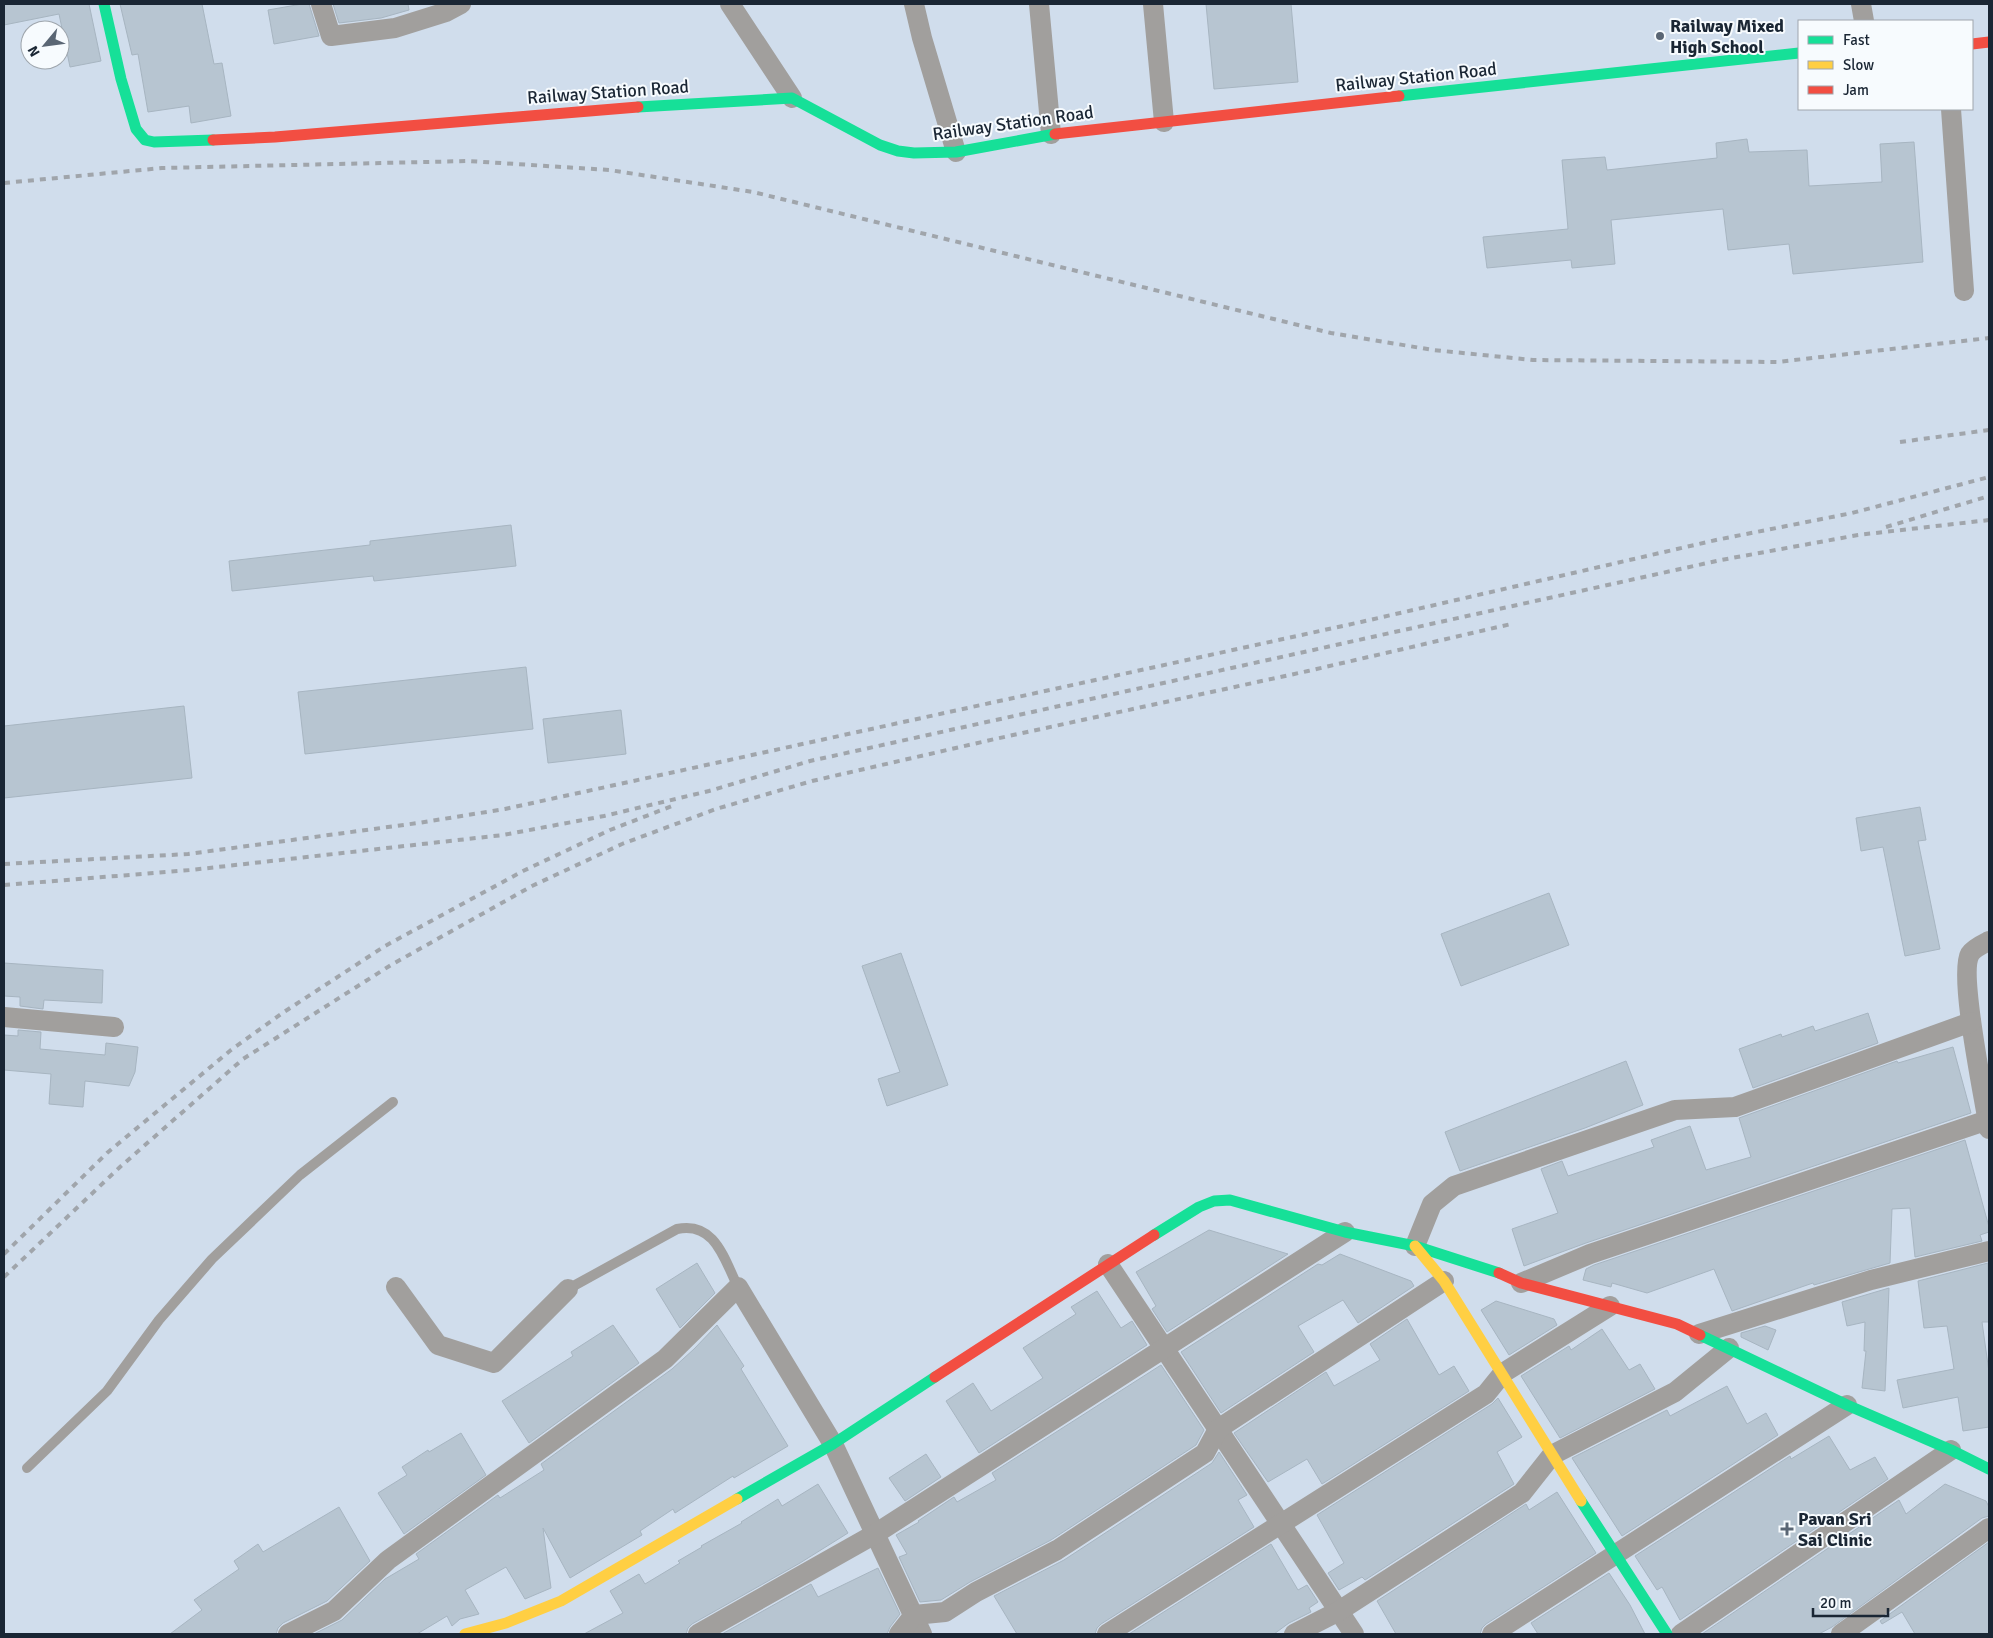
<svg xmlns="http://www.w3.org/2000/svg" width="1993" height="1638" font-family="Signika,sans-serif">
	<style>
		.building { fill: #b7c5d1; stroke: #a7b5c1 }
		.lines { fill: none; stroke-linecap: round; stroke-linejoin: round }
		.lane { stroke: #a19f9d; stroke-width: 10 }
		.street { stroke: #a19f9d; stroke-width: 20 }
		.fast { stroke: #16e098; stroke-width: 11 }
		.slow { stroke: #ffcf43; stroke-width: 11 }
		.jam { stroke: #f24e42; stroke-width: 11 }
		.rail { stroke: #a0a5ab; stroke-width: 4; stroke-dasharray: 6 6; stroke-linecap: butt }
		.poi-dot { fill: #5a6674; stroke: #f7fbfe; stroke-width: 2 }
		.labels { text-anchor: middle; stroke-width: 4; stroke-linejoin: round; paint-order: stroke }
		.poi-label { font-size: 18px; font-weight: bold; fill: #1a2634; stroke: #f7fbfe; text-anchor: start }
		.street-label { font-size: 18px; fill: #1a2634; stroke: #f7fbfe }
	</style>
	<rect width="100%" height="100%" fill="#d0ddec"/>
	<g class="building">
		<path d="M4,4H89L101,61L70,67L59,14L4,25Z"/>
		<path d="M120,4H202L214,64L222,63L231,116L191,123L189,106L148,112L138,54L132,55Z"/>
		<path d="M302,4H309L319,36L274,44L268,10Z"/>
		<path d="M333,4H408L409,10L381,18L339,23Z"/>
		<path d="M1206,4H1291L1298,82L1214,89Z"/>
		<path d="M1747,139L1749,152L1807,150L1809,186L1882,182L1880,144L1914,142L1923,262L1793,274L1789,244L1728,250L1723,209L1611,220L1615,264L1572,268L1571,260L1487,268L1483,237L1568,229L1562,160L1605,157L1607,170L1717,158L1716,143Z"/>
		<path d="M511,525L516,566L374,581L373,576L232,591L229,561L370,545V541Z"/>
		<path d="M526,667L533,729L305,754L298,692Z"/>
		<path d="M184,706L192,778L4,798V726Z"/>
		<path d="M621,710L626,754L548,763L543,719Z"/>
		<path d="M1920,807L1926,840L1918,841L1940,949L1905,956L1883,847L1861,851L1856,818Z"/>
		<path d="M1549,893L1569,945L1461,986L1441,934Z"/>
		<path d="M901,953L948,1085L887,1106L878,1079L900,1072L862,966Z"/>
		<path d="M4,963L103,970L102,1003L44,1000L43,1009L20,1006V997L4,996Z"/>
		<path d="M1868,1013L1878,1043L1753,1088L1739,1049L1781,1034L1782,1037L1813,1026L1815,1031Z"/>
		<path d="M18,1030L41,1032L40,1049L105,1055L106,1043L138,1047L135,1072L129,1086L85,1081L83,1107L49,1104L51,1074L4,1070V1035L18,1036Z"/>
		<path d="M1953,1047L1971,1113L1586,1243L1524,1266L1512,1229L1558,1213L1541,1169L1562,1161L1568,1176L1654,1147L1651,1140L1690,1126L1706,1170L1751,1157L1739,1118L1897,1061L1898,1063Z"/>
		<path d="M1626,1061L1643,1105L1585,1128L1460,1171L1445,1132Z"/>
		<path d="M1965,1140L1989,1227V1232L1980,1235L1982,1241L1915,1257L1910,1208L1892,1209L1890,1263L1814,1285L1813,1283L1732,1311L1714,1269L1647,1293L1612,1283L1611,1287L1583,1280L1586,1269L1594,1265Z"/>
		<path d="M1209,1230L1288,1254L1167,1332L1152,1309L1156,1306L1136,1272Z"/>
		<path d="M1340,1254L1411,1281L1414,1286L1358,1323L1343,1300L1298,1326L1314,1352L1221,1413L1181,1352L1318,1264L1322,1265Z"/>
		<path d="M697,1263L715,1293L680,1328L656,1289Z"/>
		<path d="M1988,1263L1989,1322H1982L1989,1372V1427L1963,1431L1958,1397L1903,1408L1897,1380L1954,1369L1947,1326L1924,1328L1918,1281Z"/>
		<path d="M1889,1288L1885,1391L1862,1388L1866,1351H1864L1865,1322L1847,1326L1842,1302Z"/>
		<path d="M1097,1291L1121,1328L1132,1321L1147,1345L979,1453L946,1401L973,1383L991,1411L1043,1378L1023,1348L1076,1314L1071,1307Z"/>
		<path d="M1496,1301L1554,1319L1557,1325L1509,1355L1481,1310Z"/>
		<path d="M1407,1319L1439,1375L1454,1366L1469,1391L1322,1484L1307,1459L1268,1482L1234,1433L1326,1372L1334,1386L1380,1360L1370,1344Z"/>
		<path d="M613,1325L639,1363L529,1443L502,1401L573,1356L571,1352Z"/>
		<path d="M717,1325L744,1366L741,1369L788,1446L734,1478L733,1476L675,1513L673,1509L640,1531L642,1535L570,1578L543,1528L551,1588L525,1599L506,1567L465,1590L479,1614L460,1619L452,1626L447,1616L417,1634H314L342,1620L385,1579L419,1559L416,1554L498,1495L500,1498L544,1470L541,1464L672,1369L694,1349Z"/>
		<path d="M1765,1326L1776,1330L1768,1350L1741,1337V1333Z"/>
		<path d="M1602,1329L1629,1370L1640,1364L1655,1389L1560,1438L1521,1376L1569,1346L1571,1350Z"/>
		<path d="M1161,1365L1204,1430L1196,1445L1051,1540L970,1582L941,1600L920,1602L899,1557L907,1554L896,1535L919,1522L918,1521L954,1497L957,1502L996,1480L992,1473Z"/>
		<path d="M1727,1386L1747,1424L1766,1413L1778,1435L1622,1536L1572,1458L1667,1410L1670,1416Z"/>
		<path d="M1498,1398L1522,1437L1497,1452L1514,1484L1365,1580L1362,1577L1339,1590L1328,1573L1344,1563L1317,1515L1492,1404Z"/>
		<path d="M461,1433L486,1475L404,1534L378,1493L407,1475L402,1467L428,1450L429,1452Z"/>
		<path d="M1829,1436L1850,1470L1875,1457L1888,1479L1680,1620L1662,1587L1657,1590L1635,1556L1790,1456L1791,1459Z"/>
		<path d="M1219,1452L1247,1495L1238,1500L1254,1527L1101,1624L1097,1628L1095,1634H1017L994,1596L1064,1560L1212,1463Z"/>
		<path d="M926,1454L941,1477L905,1501L889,1478Z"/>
		<path d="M818,1484L848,1533L800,1563L692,1624L688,1628L686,1634H584L623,1613L610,1591L639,1574L645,1584L680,1563L678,1561L702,1547L701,1546L742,1523L741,1522L778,1499L782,1506Z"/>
		<path d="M1945,1484L1986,1501L1989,1507V1516L1982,1518L1832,1627L1819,1634H1702L1899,1500L1906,1514Z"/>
		<path d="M1557,1492L1596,1553L1486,1624L1482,1628L1480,1634H1396L1377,1601L1526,1504L1529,1510Z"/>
		<path d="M339,1507L370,1561L327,1601L283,1623L278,1628L276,1634H170L202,1610L194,1600L239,1569L234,1561L258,1544L263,1552Z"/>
		<path d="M1989,1542V1634H1915L1902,1612L1882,1624L1880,1621Z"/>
		<path d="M1271,1544L1298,1590L1307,1585L1318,1602L1309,1608L1311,1612L1289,1623L1274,1634H1129Z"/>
		<path d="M878,1568L900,1614L890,1627L887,1634H722L811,1584L818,1597Z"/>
		<path d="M1609,1573L1630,1605L1645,1634H1538L1531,1623Z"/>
	</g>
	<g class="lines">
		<g class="lane">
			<path d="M568,1289L677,1229C715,1221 724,1259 738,1287"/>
			<path d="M27,1468L107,1391L159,1320L212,1259L300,1175L393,1102"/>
		</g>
		<g class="street">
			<path d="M321,4L331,36L395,28L446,12L461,4"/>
			<path d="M730,4L792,98"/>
			<path d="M914,4L922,38L956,152"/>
			<path d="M1039,4L1051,134"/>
			<path d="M1153,4L1164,122"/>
			<path d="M1861,4L1864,21"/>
			<path d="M1951,109L1964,291"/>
			<path d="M1989,941C1983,944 1974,948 1970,954C1958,974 1985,1101 1989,1129"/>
			<path d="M4,1017L114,1027"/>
			<path d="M1415,1246L1432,1204L1454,1186L1675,1110L1735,1107L1971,1022"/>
			<path d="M1108,1264L1354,1634"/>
			<path d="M1521,1283L1590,1254L1988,1120"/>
			<path d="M396,1287L438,1345L494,1363L568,1289"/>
			<path d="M1699,1334L1871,1280L1989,1251"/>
			<path d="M288,1634L334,1611L388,1560L665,1359L738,1287L833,1444L922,1634"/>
			<path d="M698,1634L875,1534L1345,1232"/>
			<path d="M899,1634L914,1615L945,1612L976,1592L1057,1550L1205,1453L1218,1429L1444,1281"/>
			<path d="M1107,1634L1486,1394L1503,1373L1610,1306"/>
			<path d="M1294,1634L1339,1611L1522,1493L1552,1455L1675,1392L1729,1348"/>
			<path d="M1492,1634L1847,1405"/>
			<path d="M1681,1634L1951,1450"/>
			<path d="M1841,1634L1989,1528"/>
		</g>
		<g class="fast">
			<path d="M104,4L121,79L136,129L145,140L154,142L213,140"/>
			<path d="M1399,96L1799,53"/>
			<path d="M638,107L792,98L880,145L898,151L914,153L956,152L1055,134"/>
			<path d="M1154,1235L1199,1207L1214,1201L1230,1200L1345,1232L1415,1246L1499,1273"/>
			<path d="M1700,1335L1847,1405L1951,1450L1989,1469"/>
			<path d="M737,1499L833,1444L935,1377"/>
			<path d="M1581,1501L1667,1634"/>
		</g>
		<g class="slow">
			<path d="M1415,1246L1444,1281L1581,1501"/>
			<path d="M465,1634L506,1623L561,1601L737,1499"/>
		</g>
		<g class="jam">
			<path d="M1972,44L1989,42"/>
			<path d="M1055,134L1399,96"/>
			<path d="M213,140L275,137L638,107"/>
			<path d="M1499,1273L1521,1283L1677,1324L1700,1335"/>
			<path d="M935,1377L1154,1235"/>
		</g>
		<g class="rail">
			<path d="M4,183L162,168L469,161L609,170L753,192L1331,333L1433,350L1533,360L1777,362L1989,338"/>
			<path d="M1900,442L1989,430"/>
			<path d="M1886,527L1989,496"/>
			<path d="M4,864L188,854L418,823L505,809L1361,622L1716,540L1852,513L1989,477"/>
			<path d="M4,885L191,870L503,835L604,816L709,791L810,761L1721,560L1858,535L1989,520"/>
			<path d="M4,1254L107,1153L231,1050L284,1012L385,946L523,871L610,830L672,806"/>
			<path d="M4,1277L120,1167L243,1059L391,965L532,886L622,844L716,809L812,781L995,739L1308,671L1511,624"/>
		</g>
	</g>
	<g class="poi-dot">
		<circle cx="1660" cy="36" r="5"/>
		<path d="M1784.5 1521.5h5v5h5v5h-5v5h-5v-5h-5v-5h5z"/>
	</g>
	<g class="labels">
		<g class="poi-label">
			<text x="1670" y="32">Railway Mixed<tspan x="1670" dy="21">High School</tspan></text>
			<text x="1798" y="1525">Pavan Sri<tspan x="1798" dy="21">Sai Clinic</tspan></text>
		</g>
		<g class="street-label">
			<text transform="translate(1416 77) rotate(-6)" y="6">Railway Station Road</text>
			<text transform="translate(608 92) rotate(-4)" y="6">Railway Station Road</text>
			<text transform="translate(1013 123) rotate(-8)" y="6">Railway Station Road</text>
		</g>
	</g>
	<rect width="1993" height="1638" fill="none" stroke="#1a2634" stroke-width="10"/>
	<rect x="1798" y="20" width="175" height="90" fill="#f7fbfe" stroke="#9fa6ad"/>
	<rect x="1808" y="36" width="25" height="8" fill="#16e098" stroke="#9fa6ad"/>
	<text x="1843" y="45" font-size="15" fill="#1a2634">Fast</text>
	<rect x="1808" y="61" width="25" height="8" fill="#ffcf43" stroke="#9fa6ad"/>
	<text x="1843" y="70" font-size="15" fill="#1a2634">Slow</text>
	<rect x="1808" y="86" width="25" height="8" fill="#f24e42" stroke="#9fa6ad"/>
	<text x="1843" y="95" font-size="15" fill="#1a2634">Jam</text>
	<g transform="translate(45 45) rotate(241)"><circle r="24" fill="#f7fbfe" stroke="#9fa6ad"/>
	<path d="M0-4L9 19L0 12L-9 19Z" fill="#5a6674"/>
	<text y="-8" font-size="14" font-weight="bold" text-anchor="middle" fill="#1a2634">N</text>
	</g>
	<path d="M1813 1608v8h75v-8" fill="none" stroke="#1a2634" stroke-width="2.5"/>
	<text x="1820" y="1608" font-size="15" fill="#1a2634" stroke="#f7fbfe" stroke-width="4" paint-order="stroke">20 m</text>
</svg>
